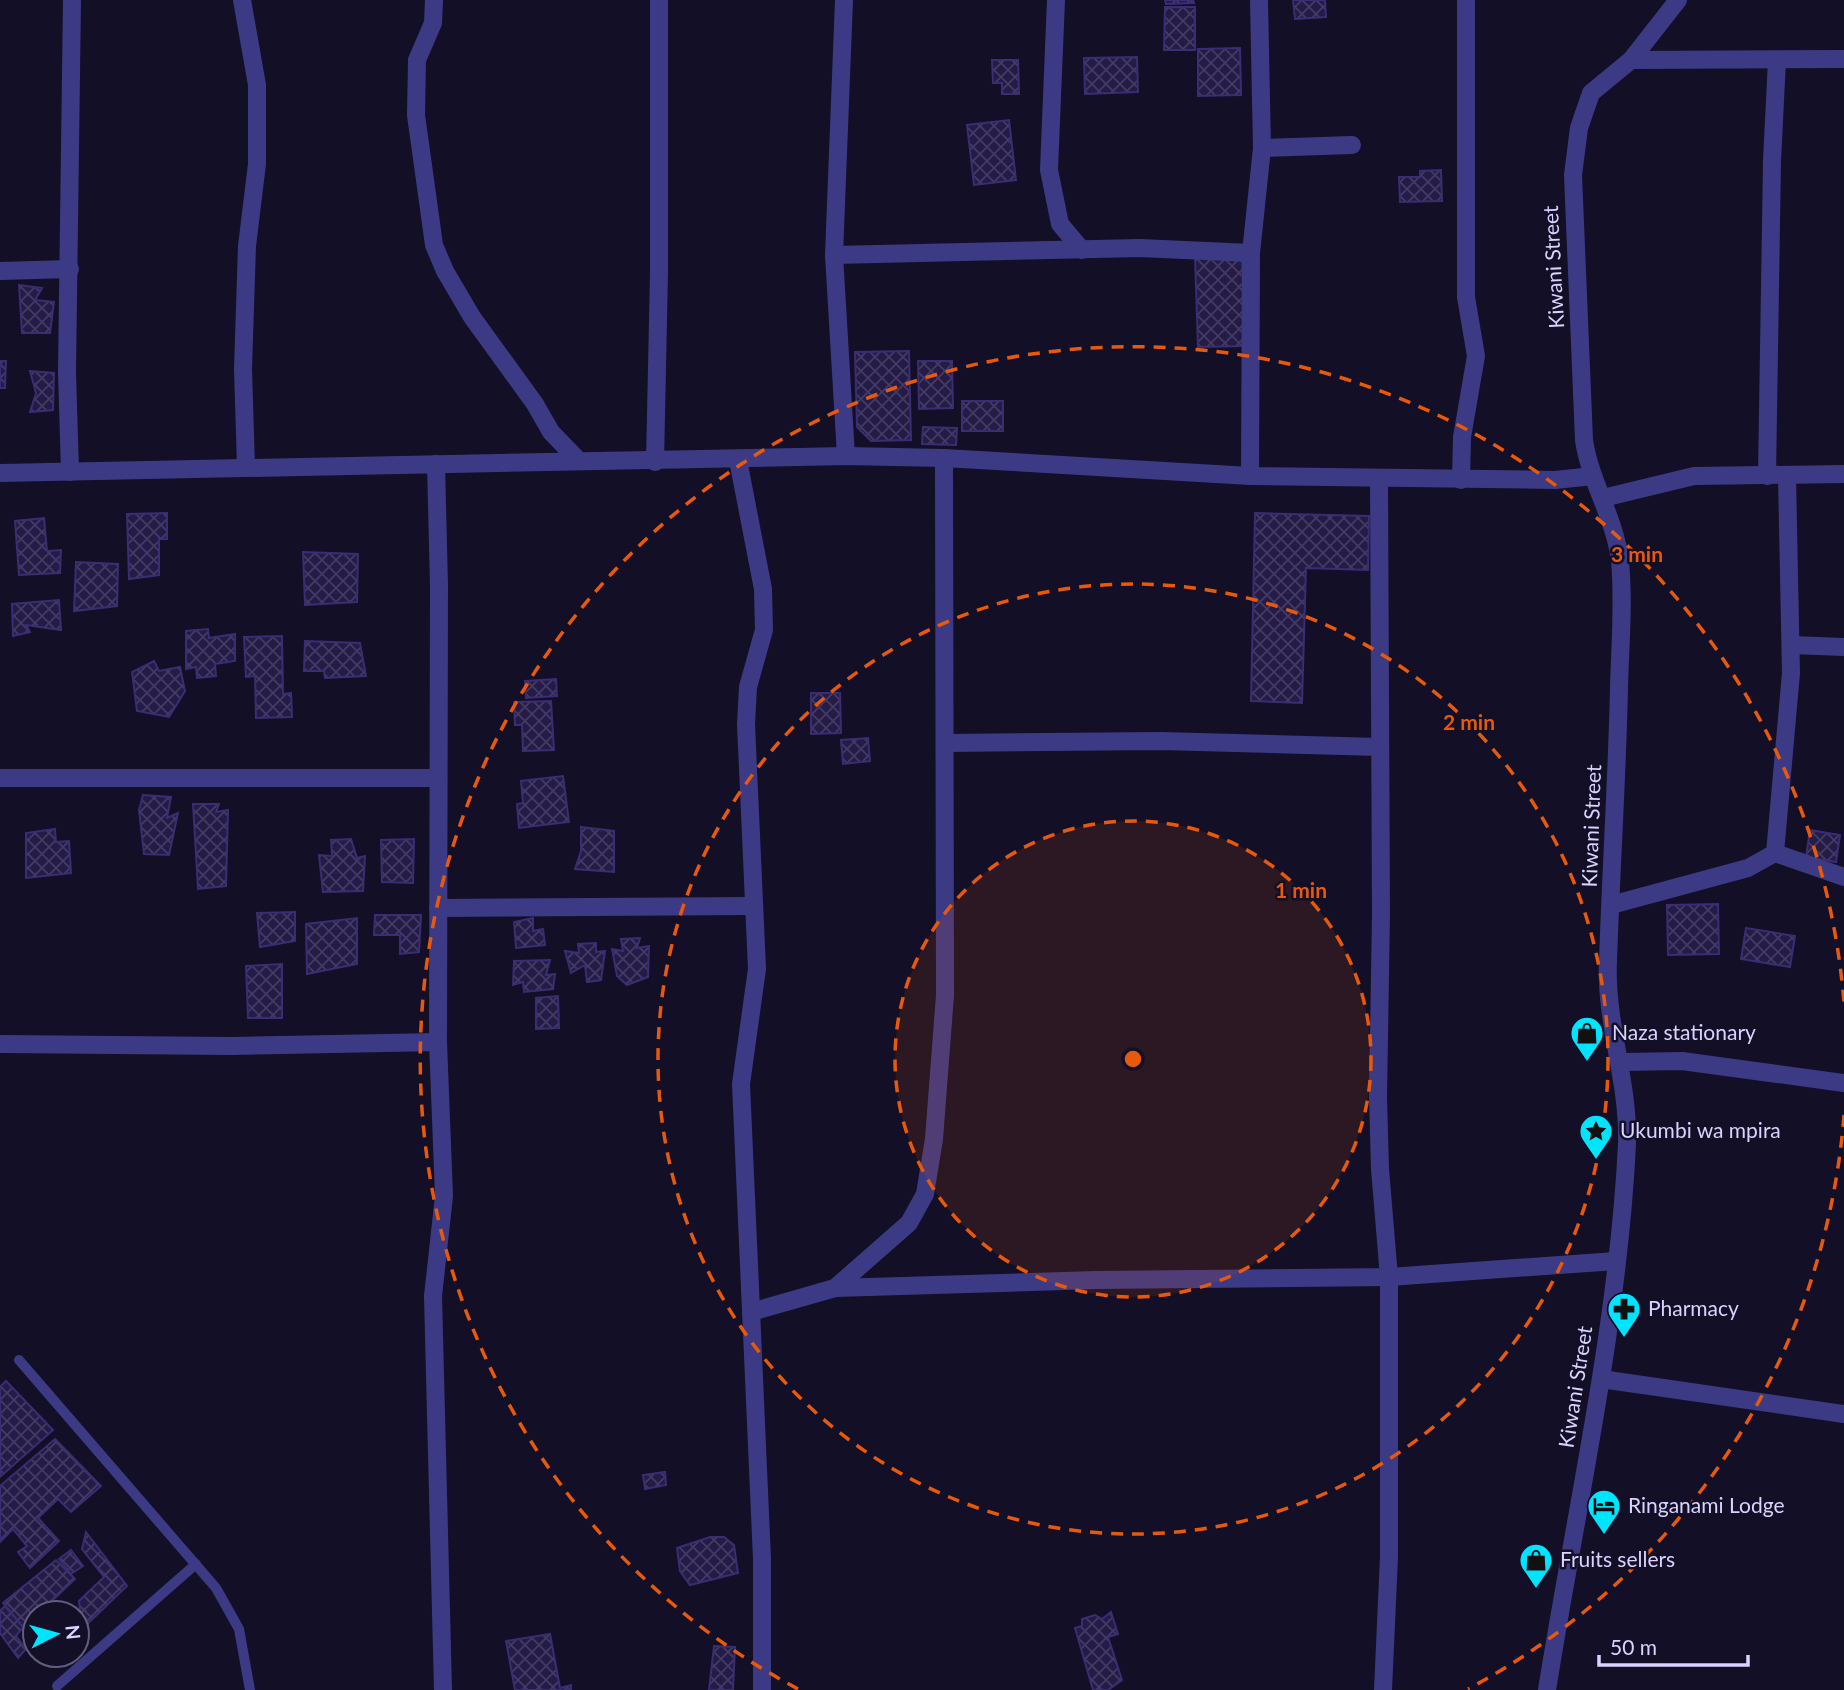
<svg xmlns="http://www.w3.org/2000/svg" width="1844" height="1690" font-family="Lato,sans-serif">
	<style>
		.building { fill: url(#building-cross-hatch); stroke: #3b2d73; stroke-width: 2 }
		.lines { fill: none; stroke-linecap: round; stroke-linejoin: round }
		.service { stroke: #3d3a85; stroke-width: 10 }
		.minor { stroke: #3d3a85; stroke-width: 18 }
		.ring { fill: none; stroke: #e8590c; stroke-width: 3.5; stroke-dasharray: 12 9 }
		.labels { text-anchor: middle; stroke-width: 5; stroke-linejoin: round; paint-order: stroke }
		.street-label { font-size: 21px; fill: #d9d4ff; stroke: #130f26 }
		.poi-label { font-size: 21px; fill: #d9d4ff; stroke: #130f26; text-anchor: start }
		.centre { fill: #e8590c; stroke: #130f26; stroke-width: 3.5 }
		.ring-label { font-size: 21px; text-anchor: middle; font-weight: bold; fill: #e8590c; stroke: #130f26; stroke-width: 5; stroke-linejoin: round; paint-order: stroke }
	</style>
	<defs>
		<pattern id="building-cross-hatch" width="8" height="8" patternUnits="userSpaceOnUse" patternTransform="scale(1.75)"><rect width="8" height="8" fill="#241b47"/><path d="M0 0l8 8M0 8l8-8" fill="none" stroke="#433b63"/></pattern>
	</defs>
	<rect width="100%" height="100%" fill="#130f26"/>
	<g class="building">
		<path d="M1165,0H1193L1194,3L1166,4Z"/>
		<path d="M1293,0H1325L1326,17L1295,19Z"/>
		<path d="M1165,7H1195V50H1164Z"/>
		<path d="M1240,48L1241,95L1198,96V49Z"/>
		<path d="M1137,57L1138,92L1085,94L1084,58Z"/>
		<path d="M992,60H1018L1019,94H1002V83H993Z"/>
		<path d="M1009,120L1016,180L974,185L967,125Z"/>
		<path d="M1441,170L1442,201L1400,202L1399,177H1420V171Z"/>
		<path d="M1242,255L1245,346L1198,347L1195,257Z"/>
		<path d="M19,285L42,288L35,300L54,302L50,333H22Z"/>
		<path d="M909,351L911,440L871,441L857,427L855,352Z"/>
		<path d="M0,361H6L5,388H0Z"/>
		<path d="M918,361H952L953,408L919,409Z"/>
		<path d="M30,371L54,373L53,410L30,412L36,393Z"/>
		<rect x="962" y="401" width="41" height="30"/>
		<path d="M923,427L957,428L956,445L922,444Z"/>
		<path d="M167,513V539H159V575L129,579L127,514Z"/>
		<path d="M1255,513L1369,516L1368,570L1306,568L1302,703L1251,701Z"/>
		<path d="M44,518L47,551L61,550L60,573L19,575L15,521Z"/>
		<path d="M303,552L358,554L357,602L305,605Z"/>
		<path d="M76,562L118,564L117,606L74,611Z"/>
		<path d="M59,600L61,630L26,625L30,632L13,636L12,604Z"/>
		<path d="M208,629L209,638L235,634V661L215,664L216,676L197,678L196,667L186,669V631Z"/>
		<path d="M282,636L283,694L291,693L292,717L256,718L255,676L246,677L244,637Z"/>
		<path d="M305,641L360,643L366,676L325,678L324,671H304Z"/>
		<path d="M154,661L159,671L180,667L185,691L169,717L137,711L132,672Z"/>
		<path d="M556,679L557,696L526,698L525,681Z"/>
		<path d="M811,693H840L841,733L811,734Z"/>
		<path d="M551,701L554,750L523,751L522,725H515L514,702Z"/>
		<path d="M868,738L870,761L843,764L841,740Z"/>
		<path d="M563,776L569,822L519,828L517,804L523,803L521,781Z"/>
		<path d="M143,795L171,797L167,818L178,813L169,855L144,854L139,810Z"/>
		<path d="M193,804H219L216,812L228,810L226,886L198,889Z"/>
		<path d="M581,827L614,831V872L575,869L581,851Z"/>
		<path d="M55,829L56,842L69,841L71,873L26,878V833Z"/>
		<path d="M1810,830L1840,835L1836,862L1806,857Z"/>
		<path d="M351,839L357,858L365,856L363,891L323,892L319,855L332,856L331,840Z"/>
		<path d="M414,839L413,883L382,882L381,840Z"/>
		<path d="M1718,904L1719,954L1668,955L1667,905Z"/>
		<path d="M295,912V941L260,947L257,913Z"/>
		<path d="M375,915H421L419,952L400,954V935H374Z"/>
		<path d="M357,918V964L307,974L306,924Z"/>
		<path d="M533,918V931L543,929L545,945L516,948L514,922Z"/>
		<path d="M1746,928L1795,936L1790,967L1741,959Z"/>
		<path d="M640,938L637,948L649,946L648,977L627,985L617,976L612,949L623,951L621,939Z"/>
		<path d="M596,943V952L605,951L601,980L587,982L585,965L571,973L565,951L579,953L578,944Z"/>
		<path d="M550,960L546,975L555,974L553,989L524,992L523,982L513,985L514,961Z"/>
		<path d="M282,964V1018H248L246,966Z"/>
		<path d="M558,996L559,1028L536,1029V998Z"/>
		<path d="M6,1381L53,1430L0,1477V1387Z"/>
		<path d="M55,1439L101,1486L71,1512L58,1499L38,1518L59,1541L30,1568L18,1552L27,1546L13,1529L0,1542V1486Z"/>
		<path d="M665,1472L666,1485L645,1489L643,1475Z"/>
		<path d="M86,1532L127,1586L82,1629L79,1601L104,1577L82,1549Z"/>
		<path d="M710,1537H724L734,1545L738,1573L690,1585L680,1571L677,1548Z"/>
		<path d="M71,1550L83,1566L71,1574L59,1559Z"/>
		<path d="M56,1560L75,1579L39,1613H35L23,1627L3,1603Z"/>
		<path d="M5,1606L23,1627L16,1636L26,1649L18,1658L0,1633V1611Z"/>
		<path d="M1111,1612L1118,1634L1108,1637L1122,1680L1108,1690H1093L1075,1628L1082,1626V1619L1095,1615L1102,1619Z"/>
		<path d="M550,1634L560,1688L571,1685V1690H515L506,1641Z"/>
		<path d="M714,1646L735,1647L733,1690H709Z"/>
	</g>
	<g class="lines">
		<g class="service">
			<path d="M19,1360L216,1588L239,1629L250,1690"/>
			<path d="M57,1686L196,1564"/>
		</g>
		<g class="minor">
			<path d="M242,0L257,85V164L247,246L243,369L246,467"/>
			<path d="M434,0L433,23L417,60L416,115L434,245L445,271L472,317L535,404L551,432L579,461"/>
			<path d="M844,0L834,255L846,456"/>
			<path d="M1056,0L1049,170L1060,224L1082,250"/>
			<path d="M1631,60L1844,59"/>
			<path d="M1262,148L1352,145"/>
			<path d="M834,255L1140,248L1251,253"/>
			<path d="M0,271L70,269"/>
			<path d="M738,460L763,589L764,630L748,687L746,724L757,969L741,1084L762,1559V1690"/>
			<path d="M655,462L659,273V0"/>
			<path d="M436,464L439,586L438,1042L444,1196L433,1296L443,1690"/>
			<path d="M70,472L67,372L72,0"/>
			<path d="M0,473L846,456L944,458L1250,476L1555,480L1593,476"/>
			<path d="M1250,476L1251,253L1262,148L1259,0"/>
			<path d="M1767,476L1772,161L1777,60"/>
			<path d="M1379,479L1381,914L1378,1097L1380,1169L1389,1277V1557L1383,1690"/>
			<path d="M1461,480L1462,437L1476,356L1466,297V0"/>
			<path d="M1603,498L1694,476L1844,474"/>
			<path d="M1791,645L1844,647"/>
			<path d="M946,743L1161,741L1379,747"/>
			<path d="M0,778H438"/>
			<path d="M1775,853L1844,877"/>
			<path d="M1611,905L1748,868L1775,853L1791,673L1787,477"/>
			<path d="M438,908L754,906"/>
			<path d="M0,1044L232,1046L438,1042"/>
			<path d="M1621,1062L1682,1061L1844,1083"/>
			<path d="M835,1288L909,1223L925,1194L934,1139L945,995L944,458"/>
			<path d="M751,1312L835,1288L1096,1280L1389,1277L1616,1261"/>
			<path d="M1601,1379L1844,1414"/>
			<path d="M1547,1690C1576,1508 1618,1328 1627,1144C1629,1081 1605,1023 1608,961C1611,870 1617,779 1619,688C1620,646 1624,603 1620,561C1615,518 1590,482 1584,440L1573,175L1579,128L1591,93L1631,60L1678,0"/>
		</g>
	</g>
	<circle cx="1133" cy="1059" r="238" fill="#e8590c" fill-opacity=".12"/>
	<g class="ring">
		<circle cx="1133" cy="1059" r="238"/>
		<circle cx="1133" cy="1059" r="475"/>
		<path d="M1844 1115A713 713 0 0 1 1468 1689M798 1689A713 713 0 1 1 1844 1003"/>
	</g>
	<defs>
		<symbol id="shop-pin" viewBox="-11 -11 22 30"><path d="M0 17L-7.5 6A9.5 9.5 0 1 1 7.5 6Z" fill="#00e5ff" stroke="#130f26"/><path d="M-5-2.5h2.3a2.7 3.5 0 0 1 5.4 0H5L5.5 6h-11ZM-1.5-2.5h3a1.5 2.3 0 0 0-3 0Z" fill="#111"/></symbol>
		<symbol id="sight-pin" viewBox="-11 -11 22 30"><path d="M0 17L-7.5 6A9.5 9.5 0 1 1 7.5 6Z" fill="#00e5ff" stroke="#130f26"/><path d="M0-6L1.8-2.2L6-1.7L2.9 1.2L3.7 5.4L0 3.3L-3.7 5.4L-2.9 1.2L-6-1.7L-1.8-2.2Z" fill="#111"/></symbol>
		<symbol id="pharmacy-pin" viewBox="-11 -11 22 30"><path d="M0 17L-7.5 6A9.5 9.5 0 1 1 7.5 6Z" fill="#00e5ff" stroke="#130f26"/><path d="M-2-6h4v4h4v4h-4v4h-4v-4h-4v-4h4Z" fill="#111"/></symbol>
		<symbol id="hotel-pin" viewBox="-11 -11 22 30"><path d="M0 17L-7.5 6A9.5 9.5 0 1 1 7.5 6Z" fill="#00e5ff" stroke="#130f26"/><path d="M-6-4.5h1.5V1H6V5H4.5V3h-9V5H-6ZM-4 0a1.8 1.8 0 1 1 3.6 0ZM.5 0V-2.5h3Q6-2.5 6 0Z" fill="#111"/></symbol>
	</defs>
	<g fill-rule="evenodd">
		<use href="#shop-pin" x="1568" y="1014" width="38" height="52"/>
		<use href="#sight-pin" x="1577" y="1112" width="38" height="52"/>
		<use href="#pharmacy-pin" x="1605" y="1290" width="38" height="52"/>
		<use href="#hotel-pin" x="1585" y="1487" width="38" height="52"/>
		<use href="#shop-pin" x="1517" y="1541" width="38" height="52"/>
	</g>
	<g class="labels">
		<g class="street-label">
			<text transform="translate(1554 267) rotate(-93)" y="7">Kiwani Street</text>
			<text transform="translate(1592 826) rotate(-88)" y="7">Kiwani Street</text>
			<text transform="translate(1576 1387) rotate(-81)" y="7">Kiwani Street</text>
		</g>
		<g class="poi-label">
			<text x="1612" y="1040">Naza stationary</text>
			<text x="1620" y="1138">Ukumbi wa mpira</text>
			<text x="1648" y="1316">Pharmacy</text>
			<text x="1628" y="1513">Ringanami Lodge</text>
			<text x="1560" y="1567">Fruits sellers</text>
		</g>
	</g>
	<circle cx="1133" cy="1059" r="10" class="centre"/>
	<g class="ring-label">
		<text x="1637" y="562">3 min</text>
		<text x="1469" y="730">2 min</text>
		<text x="1301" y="898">1 min</text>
	</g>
	<g transform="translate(56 1634) rotate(84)"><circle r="33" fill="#130f26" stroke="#625e7d" stroke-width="2"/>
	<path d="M0-5L12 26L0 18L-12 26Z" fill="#00e5ff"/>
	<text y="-10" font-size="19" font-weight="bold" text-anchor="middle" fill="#d9d4ff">N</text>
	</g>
	<path d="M1599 1655v10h149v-10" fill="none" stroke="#d9d4ff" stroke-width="3.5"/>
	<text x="1610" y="1655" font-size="21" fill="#d9d4ff" stroke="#130f26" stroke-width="5" paint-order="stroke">50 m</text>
</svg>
